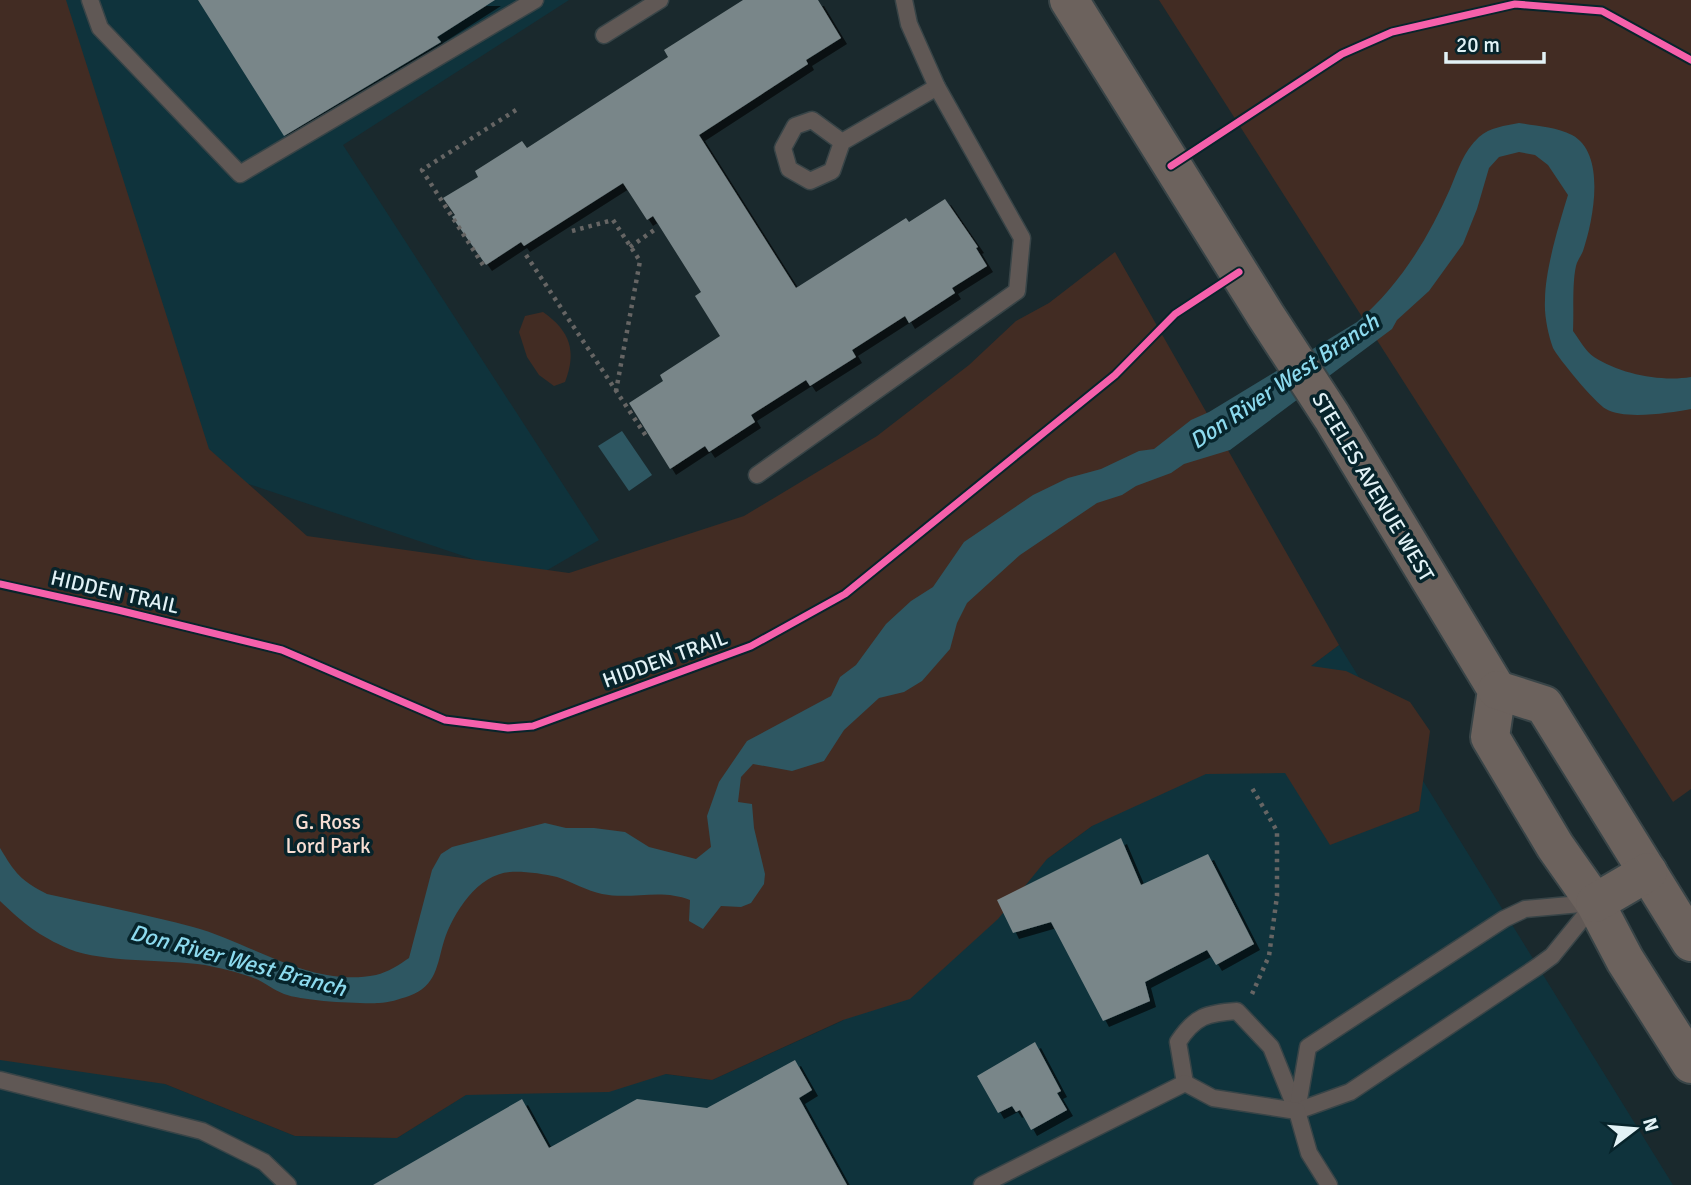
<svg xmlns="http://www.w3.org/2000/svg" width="1691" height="1185" font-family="Signika,sans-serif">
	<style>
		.built { fill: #0f333c }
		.green { fill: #422c23 }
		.water { fill: #2e5762 }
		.building { fill: #798689; filter: url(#shadow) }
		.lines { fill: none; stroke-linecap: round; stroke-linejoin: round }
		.service-casing { stroke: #384447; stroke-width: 19 }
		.secondary-casing { stroke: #384447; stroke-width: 42 }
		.path { stroke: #666564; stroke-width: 4.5; stroke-dasharray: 3.5 5; stroke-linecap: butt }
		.service { stroke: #605855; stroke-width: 16 }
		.secondary { stroke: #6c625d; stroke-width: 38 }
		.cycleway-casing { stroke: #07242b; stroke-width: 11 }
		.cycleway { stroke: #f560ab; stroke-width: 7 }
		.labels { text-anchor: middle; stroke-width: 7; stroke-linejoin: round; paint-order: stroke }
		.street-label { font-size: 21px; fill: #e2f2f6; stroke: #07242b }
		.park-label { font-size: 21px; fill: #f8ded3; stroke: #07242b }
		.water-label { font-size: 23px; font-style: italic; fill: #8cdaee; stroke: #07242b }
	</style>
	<defs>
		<filter id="shadow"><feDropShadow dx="6" dy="6" stdDeviation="0" flood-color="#0009"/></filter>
	</defs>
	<rect width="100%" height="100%" fill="#1a292d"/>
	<g class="built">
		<path d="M60,0H569L343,145L599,540L532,579L207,470Z"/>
		<path d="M1339,645L1673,1185H0V1042L165,1084L295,1136L397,1138L488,1081L610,1067L712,1080L842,1021L953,928Z"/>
	</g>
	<g class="green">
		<path d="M0,0H66L209,449L307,536L569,573L744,516L877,436L969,365L1016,321L1049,303L1115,252L1339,645L1311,666L1346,671L1410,702L1430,731L1419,811L1330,845L1285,773L1206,774L1092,826L1047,859L998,919L910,999L843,1020L712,1080L666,1074L609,1092L466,1095L397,1138L295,1136L165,1084L0,1060Z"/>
		<path d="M1159,0H1691V789L1673,802Z"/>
		<path d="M543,312C570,331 577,351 565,382L554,386L539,375L527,357L519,332L525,316Z"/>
	</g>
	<g class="water">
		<path d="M1519,123C1536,126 1556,127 1572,135C1607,154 1593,221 1583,251C1581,256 1577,261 1576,266C1572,283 1574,312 1573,331C1579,339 1586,352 1594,357C1620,374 1661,382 1691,377V409C1670,413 1624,420 1606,409C1595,403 1558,358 1553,348C1548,334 1544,315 1545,300C1545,270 1559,224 1568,195L1548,165L1535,155L1519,152L1499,157L1489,168L1477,209L1463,244L1429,291L1397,320L1392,329L1230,450L1184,464L1171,473L1136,486L1122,495L1097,503L1020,555L967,603L957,623L950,649L922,681L904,692L879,698L844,730L824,761L792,771L753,764L741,777L738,802L752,804L754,828L765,874L764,884L751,903L741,907L721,906L703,929L689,921L690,900C661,888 632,900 602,894C587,891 572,882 557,877C544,874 524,871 510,872C478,874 453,913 444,941C437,964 437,986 409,996C400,999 388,1003 379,1003C359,1004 302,1001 284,994C273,990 263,981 251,977C237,972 220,968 205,965C166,959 104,963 69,949C39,936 23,923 0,901V848C15,873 21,881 47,894C96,905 145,914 193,927C252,943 311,988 376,975C388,972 399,965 409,958L432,870L441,854L452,847L545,823L566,828H594L625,832L649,847L696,859L711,847L707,816L719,782L747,741L831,696L840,677L856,665L886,624L911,601L933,587L964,542L1033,495L1068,478L1101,469L1139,451L1154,449L1191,420L1209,412L1357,322C1399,286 1428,239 1450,189C1458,170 1463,152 1479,137C1490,127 1505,126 1519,123Z"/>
		<path d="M622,431L652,475L629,491L598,446Z"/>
	</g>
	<g class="building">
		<path d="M198,0H495L437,37L441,42L284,136Z"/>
		<path d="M743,0H818L841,38L806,60L808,64L699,135L796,288L906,218L909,222L945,199L978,247L976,248L987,266L952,288L955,293L909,323L905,316L852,350L856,357L810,386L806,380L751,415L755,422L709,452L705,446L670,469L629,403L663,381L660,375L720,336L695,296L701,292L653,216L647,220L623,183L524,246L521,242L486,265L452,217L455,215L443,198L478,177L475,171L522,141L527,148L668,57L664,50Z"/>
		<path d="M1121,838L1141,885L1208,854L1254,944L1216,965L1207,950L1145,982L1150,1001L1103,1021L1051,922L1013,933L997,900Z"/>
		<path d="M1035,1042L1061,1091L1057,1093L1067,1110L1031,1130L1020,1110L1016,1112L1012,1106L998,1113L977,1076Z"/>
		<path d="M795,1060L812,1090L799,1098L847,1185H373L522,1099L549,1148L637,1099L707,1108Z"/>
	</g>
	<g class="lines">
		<defs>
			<g id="service">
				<path d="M90,0L100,28L240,174L535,0"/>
				<path d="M604,35L660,0"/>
				<path d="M842,142L812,120L795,126L783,148L789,169L810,181L832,171L842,142L937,87"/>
				<path d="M757,475L1017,291L1022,238L937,87L909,24L904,0"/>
				<path d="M0,1080L202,1131L264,1162L288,1185"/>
				<path d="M1185,1083L1178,1042C1195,1016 1207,1013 1237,1011L1271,1047L1296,1109"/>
				<path d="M1297,1111L1308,1047L1504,919L1525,909L1592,903"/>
				<path d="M1297,1111L1350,1092L1537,967L1552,956L1595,903"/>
				<path d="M982,1185L1185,1083L1213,1098L1297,1111L1309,1153L1329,1185"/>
			</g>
			<g id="secondary">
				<path d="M1069,0L1266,316L1332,417L1497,690L1490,737L1555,846L1595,903L1625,960L1691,1064"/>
				<path d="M1497,690L1544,705L1691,942"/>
				<path d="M1595,903L1648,872"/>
			</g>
		</defs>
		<use href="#service" class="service-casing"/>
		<use href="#secondary" class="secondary-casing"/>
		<g class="path">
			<path d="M572,231L613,220L640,261L616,391"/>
			<path d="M630,247L657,228"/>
			<path d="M526,255L646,436"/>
			<path d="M483,265L422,170L516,110"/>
			<path d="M1252,994L1269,956L1277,896V831L1252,788"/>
		</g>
		<use href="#service" class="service"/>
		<use href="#secondary" class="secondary"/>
		<defs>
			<g id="cycleway">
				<path d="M1171,166L1342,54L1392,32L1515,4L1602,11L1691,60"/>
				<path d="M0,584L118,610L282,650L445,720L508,728L533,726L751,646L845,594L1115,375L1175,314L1239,272"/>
			</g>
		</defs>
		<use href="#cycleway" class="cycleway-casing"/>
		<use href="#cycleway" class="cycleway"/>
	</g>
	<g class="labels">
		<g class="street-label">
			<text transform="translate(1373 487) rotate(59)" y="7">STEELES AVENUE WEST</text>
			<text transform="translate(115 592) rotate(13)" y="7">HIDDEN TRAIL</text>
			<text transform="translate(665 659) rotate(-20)" y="7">HIDDEN TRAIL</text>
		</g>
		<g class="park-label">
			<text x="328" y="829">G. Ross<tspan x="328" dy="24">Lord Park</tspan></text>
		</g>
		<g class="water-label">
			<text transform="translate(1284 381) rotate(-34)" y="8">Don River West Branch</text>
			<text transform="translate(238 960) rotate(15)" y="8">Don River West Branch</text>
		</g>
	</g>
	<g transform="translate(1635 1129) rotate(74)" stroke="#07242b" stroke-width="5" paint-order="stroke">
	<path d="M0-5L12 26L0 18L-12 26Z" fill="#e2f2f6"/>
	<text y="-10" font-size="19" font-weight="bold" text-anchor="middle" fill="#e2f2f6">N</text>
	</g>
	<path d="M1446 52v10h98v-10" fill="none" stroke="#e2f2f6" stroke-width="3.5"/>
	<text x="1456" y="52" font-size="21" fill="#e2f2f6" stroke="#07242b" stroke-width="5" paint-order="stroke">20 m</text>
</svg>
